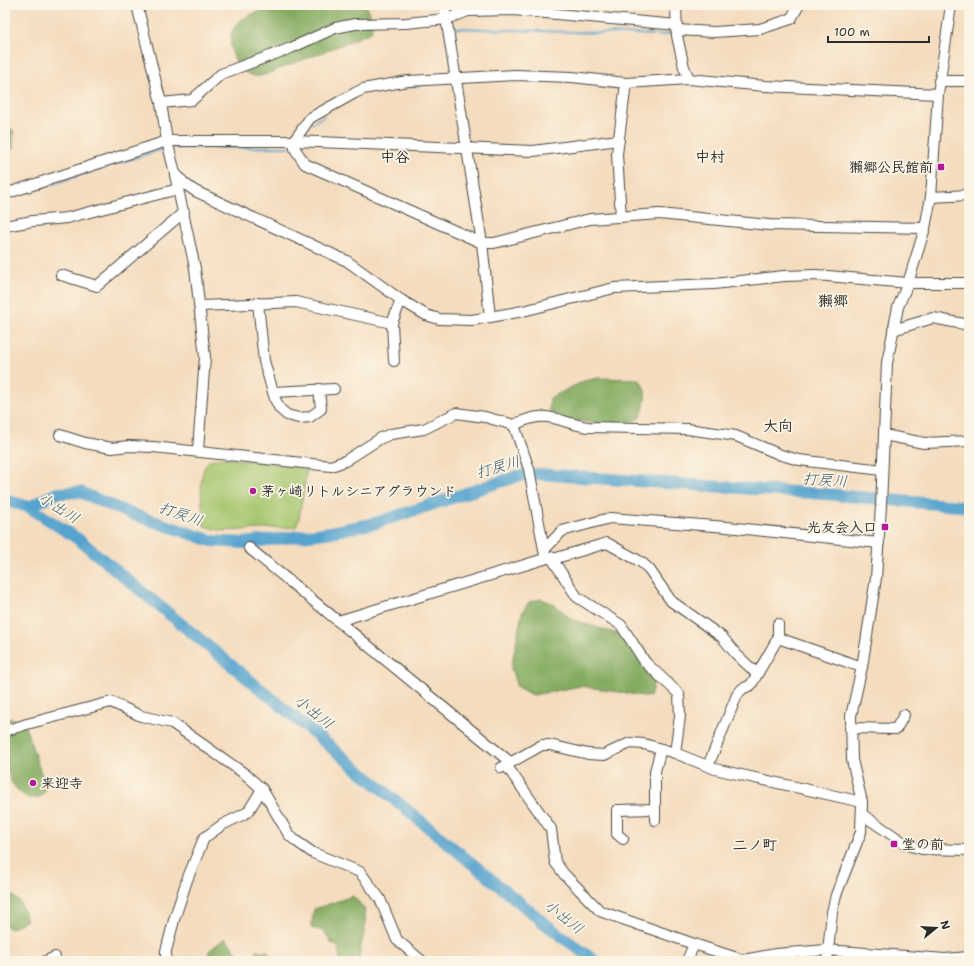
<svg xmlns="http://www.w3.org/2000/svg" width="974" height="966" font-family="'Shantell Sans','Klee One',sans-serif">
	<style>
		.green { fill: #a5c66e; stroke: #68784c }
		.forest { fill: #84ab61; stroke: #586b46 }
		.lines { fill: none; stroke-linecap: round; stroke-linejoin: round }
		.stream { stroke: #55a3ce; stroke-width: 2 }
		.river { stroke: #55a3ce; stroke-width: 12 }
		.minor-casing { stroke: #494641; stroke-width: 12 }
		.minor { stroke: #fff; stroke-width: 10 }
		.poi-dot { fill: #b5179e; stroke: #fcf5e5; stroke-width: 1.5 }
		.labels { text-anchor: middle; stroke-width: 3.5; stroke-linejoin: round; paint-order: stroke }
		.poi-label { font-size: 14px; font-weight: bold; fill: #2b2b2b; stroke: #fcf5e5; text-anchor: start }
		.neighbourhood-label { font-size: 15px; font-weight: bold; fill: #2b2b2b; stroke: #fcf5e5 }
		.water-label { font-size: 15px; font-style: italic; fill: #3c5b6c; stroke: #fcf5e5 }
	</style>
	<rect width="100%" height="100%" fill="#fcf5e5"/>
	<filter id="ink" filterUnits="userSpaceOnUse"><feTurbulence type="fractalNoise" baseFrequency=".025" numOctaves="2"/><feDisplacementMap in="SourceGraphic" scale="8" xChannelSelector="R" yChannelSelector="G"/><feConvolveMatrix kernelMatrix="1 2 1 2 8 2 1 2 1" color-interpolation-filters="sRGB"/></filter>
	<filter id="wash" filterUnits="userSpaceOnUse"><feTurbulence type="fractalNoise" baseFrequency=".012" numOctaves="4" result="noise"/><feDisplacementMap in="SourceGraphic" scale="16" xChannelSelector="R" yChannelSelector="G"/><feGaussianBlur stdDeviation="0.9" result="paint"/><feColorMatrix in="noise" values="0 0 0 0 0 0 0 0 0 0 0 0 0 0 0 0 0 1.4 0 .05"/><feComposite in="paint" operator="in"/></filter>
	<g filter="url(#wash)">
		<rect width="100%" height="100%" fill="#f4dcbe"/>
		<path class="green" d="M221,458L307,467L299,519L296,527L223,531L204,526C203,510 196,472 209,461C213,458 218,460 221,458Z"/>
		<g class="forest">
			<path d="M290,5H366L373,20L371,32C343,45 313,56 284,67C277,69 266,76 258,76C235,77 223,40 236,25C248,11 274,8 290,5Z"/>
			<path d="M5,126L13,130V149L5,152Z"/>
			<path d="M598,378L639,379C645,386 647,396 644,405C644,409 642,414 640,417C627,430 571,420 554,418L549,411L550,398L584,381Z"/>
			<path d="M541,599C546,601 551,602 555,605C561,609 566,616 572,619C612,636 670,634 650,697L581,686L533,695L517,687L511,668L522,613L529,602Z"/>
			<path d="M5,718L20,720L25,726L46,788C44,794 40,798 33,798C28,799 26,796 22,794C0,778 5,742 5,718Z"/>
			<path d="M5,888L20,902L27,920L10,929L5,925Z"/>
			<path d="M353,896L364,908L366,923L358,961H340L338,946L331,943L324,931L311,928L314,909Z"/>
			<path d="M225,938L245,961H208L209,951Z"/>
			<path d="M256,950L268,951L271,961H260Z"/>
		</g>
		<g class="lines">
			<g class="stream">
				<path d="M456,49L453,28L662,35L672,33"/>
				<path d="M398,88L421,85"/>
				<path d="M312,123L324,116"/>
				<path d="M172,148L289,147"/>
				<path d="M33,190L166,148"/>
			</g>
			<g class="river">
				<path d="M5,500L29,507L78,539L553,930L595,961"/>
				<path d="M29,507L57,493L80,492L126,512L212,541L244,543L325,533L376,523L518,476L536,474L824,494L969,507"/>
			</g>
		</g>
	</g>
	<g filter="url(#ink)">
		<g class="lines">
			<defs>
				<g id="minor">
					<path d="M137,5L161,103L167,141L175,173L185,184L195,191L347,261L401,300L426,315L439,319L472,320L490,317L523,311L614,288L714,284L784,276L816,275L908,283H969"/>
					<path d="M444,5L482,243L490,317"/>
					<path d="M676,5L677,36L684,67L689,79"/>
					<path d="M676,30L715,32L760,29L791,19L799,5"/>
					<path d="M939,81H969"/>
					<path d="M161,103L192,100L221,74L291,48L335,28L355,24L406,23L447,19L468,11L513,10L677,25"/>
					<path d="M175,175L195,268L205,357L198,450"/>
					<path d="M5,194L167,141H294L533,151L619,140"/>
					<path d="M931,197L969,195"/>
					<path d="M621,217L617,154L626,83"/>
					<path d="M5,226L33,221L67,218L178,189"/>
					<path d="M925,228L769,225L659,214L590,219L494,243H482L305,164L295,149L294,141L310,118L355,93L363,89L408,81L515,75L572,77L626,83L689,79L765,86L938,94"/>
					<path d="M61,275L97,286L184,212"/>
					<path d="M258,303L264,361L275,399L280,409L287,415L299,418L310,417L321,409L319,389"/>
					<path d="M201,306L296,302L392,323"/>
					<path d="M893,330L933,318L969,325"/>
					<path d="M394,361L392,323L401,300"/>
					<path d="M273,392L334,389"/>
					<path d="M514,425L529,469L545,555"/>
					<path d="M60,435L85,443L112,448L129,446L153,447L331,466L345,461L381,438L391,434L424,429L456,413L485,417L514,425C548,408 556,422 588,427L687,429L723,434L736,436L781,455L799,460L882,470"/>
					<path d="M884,435L924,443L969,441"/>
					<path d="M249,548L510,762"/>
					<path d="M544,550L562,531L610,518L727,527L879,543"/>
					<path d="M553,559L607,543L641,562L649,569L671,601L722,637L736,654L757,674"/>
					<path d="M338,621L551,557L577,597L621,625L645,662L679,694L680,716L675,753"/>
					<path d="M778,638L862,667"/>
					<path d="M850,728L896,729L904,715"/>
					<path d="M5,731L27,724L111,702L141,716L172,723L245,774L262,789L289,835L296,841L313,853L360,872L380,899L397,940L422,961"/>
					<path d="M506,765L551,829L555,862L564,874L600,911L694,944"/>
					<path d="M708,766L737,695L742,689L751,685L778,638V624"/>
					<path d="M501,768L542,745H550L588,754L604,755L630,743L644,744L675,753L715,769L862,802"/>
					<path d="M863,815L907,845L922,849L969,850"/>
					<path d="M655,820V771L661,749"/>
					<path d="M623,839L617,834V810L655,809"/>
					<path d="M46,961L55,957"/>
					<path d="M166,961V951L174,920L187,880L204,838L222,825L248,812L262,789"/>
					<path d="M687,961L694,944L743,960L776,954L827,950L945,959L969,957"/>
					<path d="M827,961L832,912L836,895L861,832L862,802L852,760L851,716L862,667L876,578L881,506L887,363L898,307L908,283L925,228L931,197L938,94L951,5"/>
				</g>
			</defs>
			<use href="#minor" class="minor-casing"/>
			<use href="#minor" class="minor"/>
		</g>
	</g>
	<g class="poi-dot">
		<rect x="937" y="163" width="8" height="8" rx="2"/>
		<circle cx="253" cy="491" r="4"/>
		<rect x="881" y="523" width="8" height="8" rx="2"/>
		<circle cx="33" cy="783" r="4"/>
		<rect x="890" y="840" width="8" height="8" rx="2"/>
	</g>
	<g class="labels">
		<g class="poi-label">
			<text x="933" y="172" text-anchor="end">獺郷公民館前</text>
			<text x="261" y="496">茅ヶ崎リトルシニアグラウンド</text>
			<text x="877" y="532" text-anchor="end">光友会入口</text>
			<text x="41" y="788">来迎寺</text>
			<text x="902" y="849">堂の前</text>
		</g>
		<g class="neighbourhood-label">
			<text x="395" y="162">中谷</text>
			<text x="710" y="162">中村</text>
			<text x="833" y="306">獺郷</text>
			<text x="778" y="431">大向</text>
			<text x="755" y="850">二ノ町</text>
		</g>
		<g class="water-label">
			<text transform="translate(498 467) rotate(-16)" y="5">打戻川</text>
			<text transform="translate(825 480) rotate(4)" y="5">打戻川</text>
			<text transform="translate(59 508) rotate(32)" y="5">小出川</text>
			<text transform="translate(181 514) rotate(19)" y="5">打戻川</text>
			<text transform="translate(314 712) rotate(39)" y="5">小出川</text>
			<text transform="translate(564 917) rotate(38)" y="5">小出川</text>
		</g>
	</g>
	<rect width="974" height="966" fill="none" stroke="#fcf5e5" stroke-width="20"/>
	<g transform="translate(936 928) rotate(72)" stroke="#fcf5e5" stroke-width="3" paint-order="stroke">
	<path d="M0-3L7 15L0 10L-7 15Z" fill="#2b2b2b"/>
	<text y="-6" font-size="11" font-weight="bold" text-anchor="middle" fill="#2b2b2b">N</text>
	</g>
	<path d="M828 36v6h101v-6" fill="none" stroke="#2b2b2b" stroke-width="2"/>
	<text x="834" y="36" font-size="12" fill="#2b2b2b" stroke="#fcf5e5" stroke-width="3" paint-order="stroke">100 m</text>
</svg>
